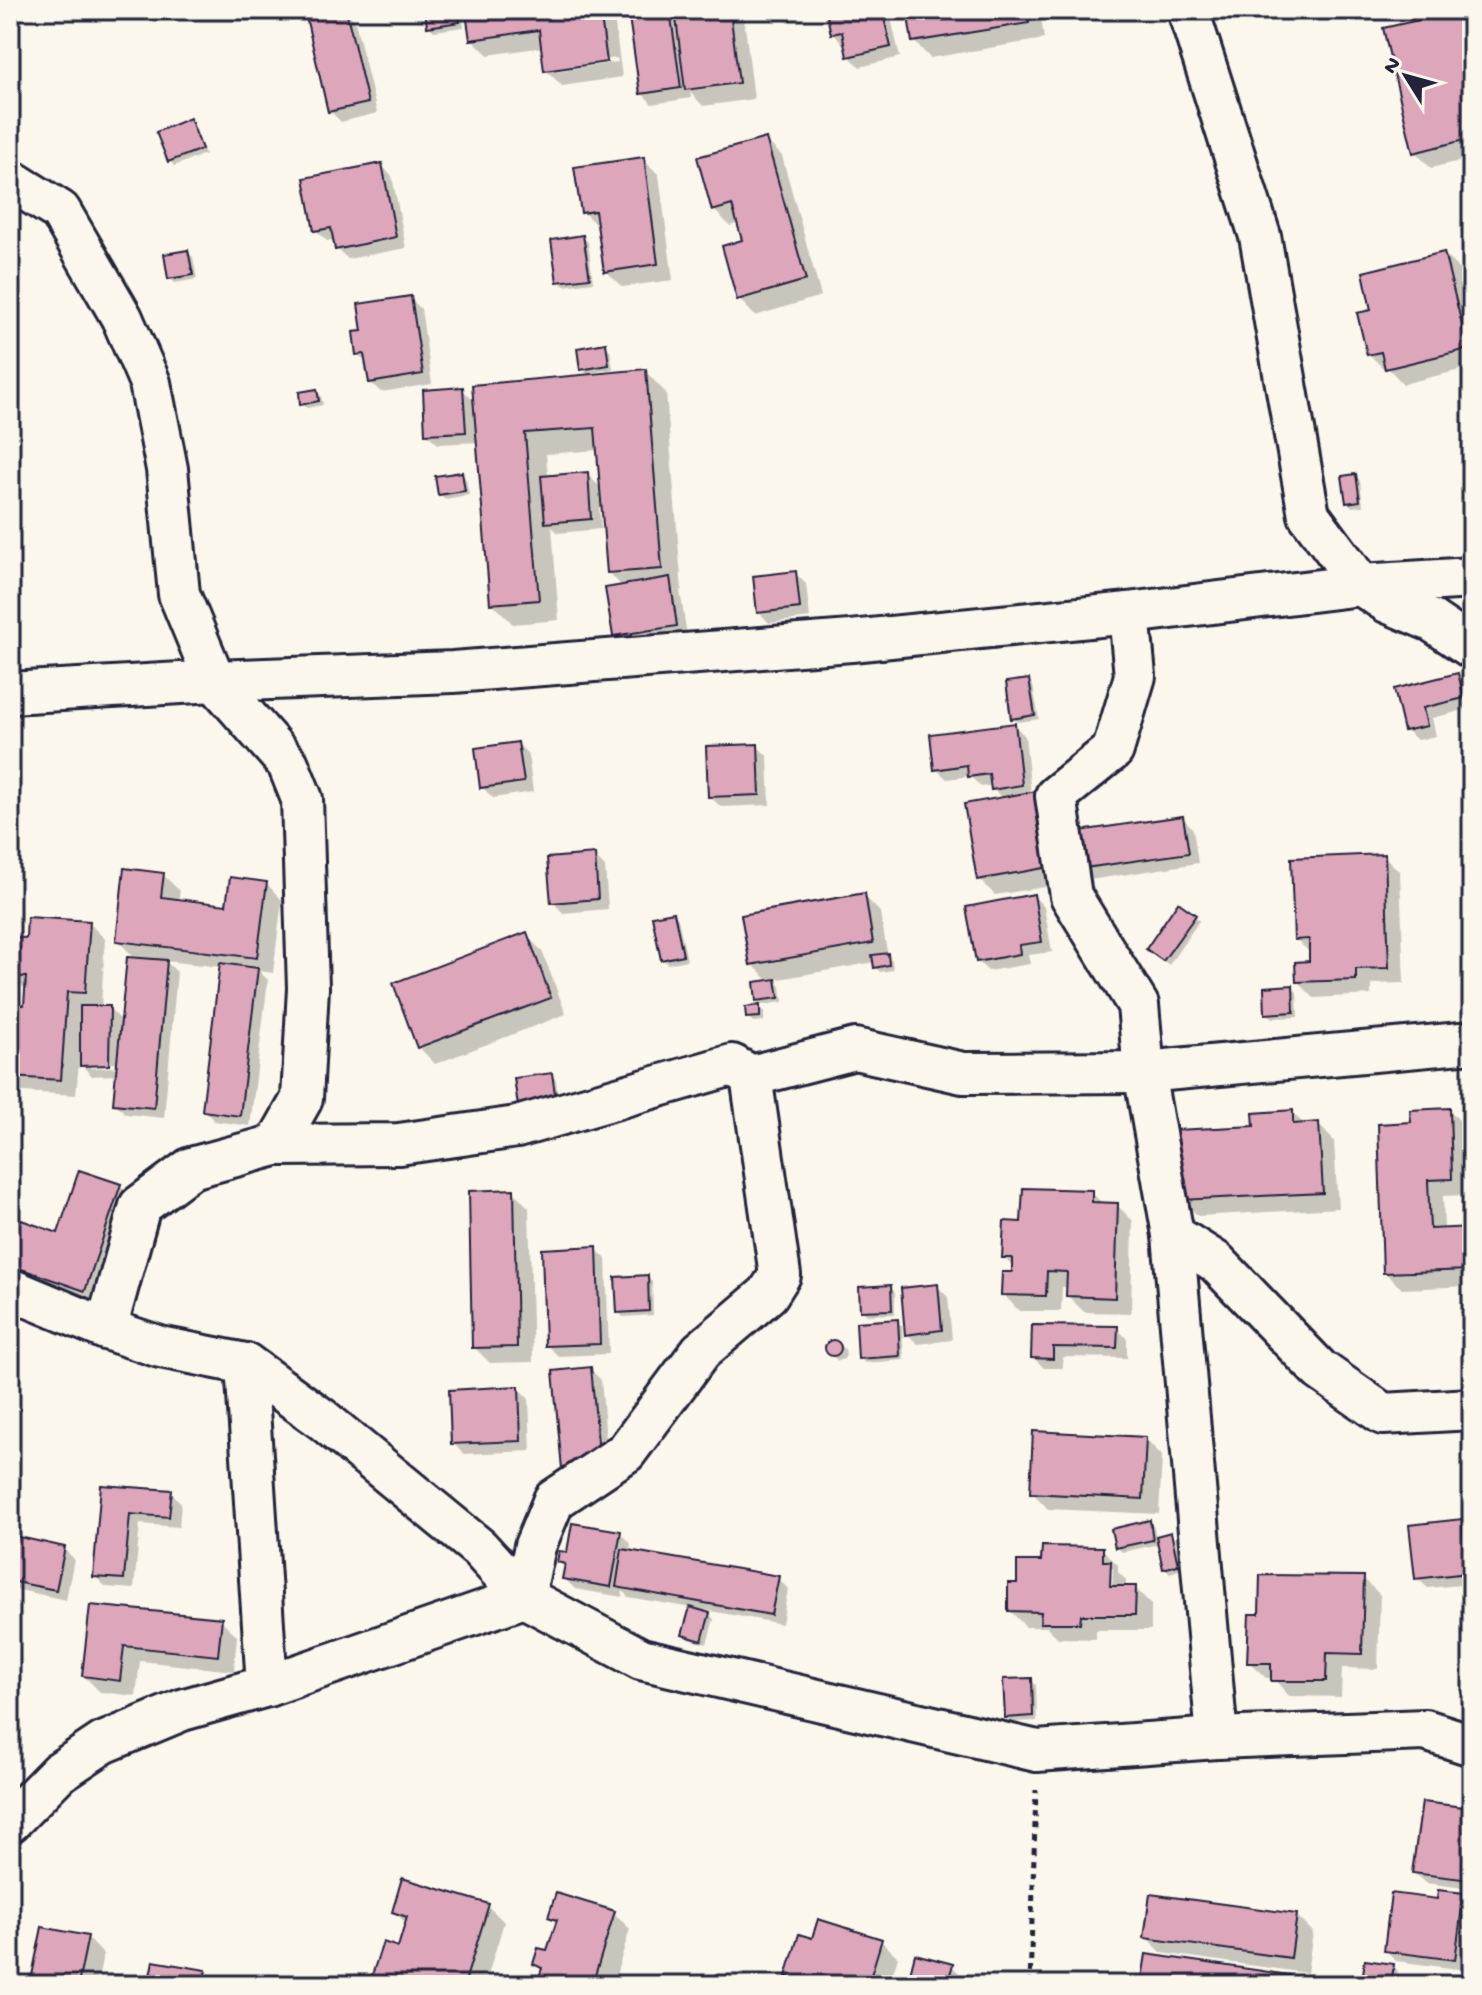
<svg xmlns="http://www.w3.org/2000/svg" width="1482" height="1995" font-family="'Gochi Hand',sans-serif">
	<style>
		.shadow { fill: #0003; fill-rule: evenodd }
		.building { fill: #dda6bb; stroke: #22223b; stroke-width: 2 }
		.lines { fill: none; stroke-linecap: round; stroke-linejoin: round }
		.street-casing { stroke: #22223b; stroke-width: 46 }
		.path { stroke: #22223b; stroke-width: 5; stroke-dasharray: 6 6; stroke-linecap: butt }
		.street { stroke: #fbf7ec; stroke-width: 40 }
	</style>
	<rect width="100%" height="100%" fill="#fbf7ec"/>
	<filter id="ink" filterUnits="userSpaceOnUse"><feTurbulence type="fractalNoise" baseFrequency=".0125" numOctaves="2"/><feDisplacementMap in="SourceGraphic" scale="16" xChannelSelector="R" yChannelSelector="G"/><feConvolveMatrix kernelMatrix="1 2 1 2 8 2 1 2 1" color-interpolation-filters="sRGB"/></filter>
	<g filter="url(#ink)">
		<g class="shadow">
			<path d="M345,10L355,21L377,113L341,122L330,111Z"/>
			<path d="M427,10H461L464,27L434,31L429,26Z"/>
			<path d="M502,10H613L622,77L562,86L546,70L543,47L488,55L472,39ZM617,58L618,62L557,71V67Z"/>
			<path d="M630,10H743L754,99L703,106L690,92L691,98L652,104L642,93Z"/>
			<path d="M839,10H895V12L890,14L900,57L860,67L849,56L847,43L843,44L833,33Z"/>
			<path d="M909,10H1040L1044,39L930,58L914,41Z"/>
			<path d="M1462,12L1472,21V158L1431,168L1415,152Z"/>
			<path d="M189,121L194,125L205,154L174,166L170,161Z"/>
			<path d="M766,140L782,156L821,296L755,316L739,299L744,241L739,223L730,226L714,210Z"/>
			<path d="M643,159L659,175L673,280L622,287L606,271L600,229L583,212Z"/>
			<path d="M381,165L392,176L406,248L348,259L337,249L335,239L327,241L316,230Z"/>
			<path d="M583,237L588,242L593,282L564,286L559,281Z"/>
			<path d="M188,252L193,257L197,279L175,283L170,278Z"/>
			<path d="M1444,254L1460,270L1472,321V367L1403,384L1389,369L1385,370L1369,354L1374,311Z"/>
			<path d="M410,298L421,309L432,384L381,392L370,382L368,365L358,354L364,333Z"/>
			<path d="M605,345L610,350L613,369L590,373L591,376L645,371L666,393L682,590H680L687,636L625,646L615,635L623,587L609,573L603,507H599L601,529L558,533L552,527L559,620L513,624L492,603L479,442L438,444L427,434L462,389L475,402L590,376L582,369ZM599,450L602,489L587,474L548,477L546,454Z"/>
			<path d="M317,391L321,396L323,405L307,408L302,404Z"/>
			<path d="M462,474L466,479L469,495L445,499L440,494Z"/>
			<path d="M1355,476L1360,481L1363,506L1352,507L1348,502Z"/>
			<path d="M795,573L806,584L810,618L769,623L759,612Z"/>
			<path d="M1457,675L1468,686L1472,708L1432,718L1436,736L1417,740L1406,730L1397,690Z"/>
			<path d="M1029,681L1033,686L1039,719L1018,722L1013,718Z"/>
			<path d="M1014,725L1025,736L1031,794L1068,835L1183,818L1193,829L1198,863L995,895L979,879L1003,799L993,789V785L981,787L970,776L947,779L936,769Z"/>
			<path d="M518,744L528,754L533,792L493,798L482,787Z"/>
			<path d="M757,746L768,757L770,805L721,807L710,797Z"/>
			<path d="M594,856L605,867L608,909L563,913L553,902Z"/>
			<path d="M1384,856L1400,872L1404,983L1371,984V995L1314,998L1298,982L1311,963V954L1296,939Z"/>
			<path d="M163,875L180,891L178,901L228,907L266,883L282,900L273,973L259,971L268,980L250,1126L214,1121L204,1110L221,967L165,961L177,972L164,1118L126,1114L115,1103L118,1075L92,1076L79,1062L76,1095L21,1092L10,1080V1006L26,1007L27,991L11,975L28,940L89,923L105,939L101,1008H109L123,1022L136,959L118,941ZM119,1063L120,1067L90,1068V1064Z"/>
			<path d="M864,896L880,912L888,957L892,960L893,970L880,972L875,967V962L774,980L781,986L783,1002L762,1005L757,1000L770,982L752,964Z"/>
			<path d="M1034,896L1044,907L1052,952L1028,955L1030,964L988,971L977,961Z"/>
			<path d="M673,914L678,919L687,960L668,964L663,959Z"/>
			<path d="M1195,916L1199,921L1169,965L1153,953Z"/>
			<path d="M526,935L542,951L566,1014L435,1064L419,1047L395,985Z"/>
			<path d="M1292,988L1297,992L1298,1017L1272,1018L1267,1013Z"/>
			<path d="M759,1007L764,1012V1021L753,1022L748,1017Z"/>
			<path d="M551,1075L556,1080L559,1105L525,1110Z"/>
			<path d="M1449,1110L1465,1126L1467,1195L1443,1196L1444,1230L1472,1229V1286L1402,1289L1385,1273L1413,1124Z"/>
			<path d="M1292,1112L1305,1125L1318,1124L1334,1141L1338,1208L1198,1216L1182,1200L1256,1128Z"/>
			<path d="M120,1185L136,1202L101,1306L10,1274V1218L59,1236Z"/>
			<path d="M513,1191L529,1208L533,1362L490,1363L474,1347Z"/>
			<path d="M1091,1192L1103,1204L1117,1205L1133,1221L1131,1313L1084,1312L1068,1296V1287H1062L1061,1311H1019L1003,1294L1014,1274V1267L1004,1257Z"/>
			<path d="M596,1249L606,1259L609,1354L558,1356L547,1345Z"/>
			<path d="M647,1277L652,1282L653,1315L623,1317L619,1312Z"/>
			<path d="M937,1286L948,1297L952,1340L918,1344L907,1334Z"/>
			<path d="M890,1287L895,1292V1314L867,1315L862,1310Z"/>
			<path d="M897,1321L902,1326L904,1360L865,1363L860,1358Z"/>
			<path d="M1034,1327L1117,1328L1127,1339V1358L1063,1357V1368H1044L1033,1357Z"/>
			<path d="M834,1341L845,1349L846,1355L844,1359L838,1361L828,1352L827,1347L829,1343Z"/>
			<path d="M590,1369L601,1380L609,1475L575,1479L564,1468Z"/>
			<path d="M518,1388L529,1399L531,1451L463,1454L453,1443Z"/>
			<path d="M1146,1439L1162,1456L1159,1514L1048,1509L1032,1492Z"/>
			<path d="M102,1487L171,1492L181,1503L179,1527L140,1524L134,1589L106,1587L95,1576Z"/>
			<path d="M1462,1521L1472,1531V1584L1428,1588L1417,1578Z"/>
			<path d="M1149,1522L1154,1527L1156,1538L1170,1534L1175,1539L1182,1569L1170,1573L1165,1568L1160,1544L1122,1552L1117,1547Z"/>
			<path d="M620,1533L631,1544L629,1552L778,1578L788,1589L782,1624L705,1610L714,1619L707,1644L689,1639L684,1634L692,1608L628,1597L623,1591L622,1597L575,1589L564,1578L566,1569L559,1562L568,1554Z"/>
			<path d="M10,1537L64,1549L74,1559L66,1600L10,1588Z"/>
			<path d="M1102,1549L1118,1565V1572L1126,1580V1588H1135L1151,1604V1630H1096V1639L1058,1638L1047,1627H1026L1010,1611L1019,1585L1043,1563ZM1109,1565L1113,1569L1112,1596H1108Z"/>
			<path d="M1363,1578L1380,1595L1378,1669L1342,1668L1341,1697L1289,1696L1273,1678H1266L1249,1662L1261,1616Z"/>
			<path d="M91,1607L221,1620L237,1636L234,1671L140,1661L136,1696L100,1692L84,1676Z"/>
			<path d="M1031,1680L1036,1685L1037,1721L1011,1722L1007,1717Z"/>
			<path d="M1472,1810V1889L1425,1883L1414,1873Z"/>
			<path d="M1463,1895L1472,1904V1919L1465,1970L1396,1961L1386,1950L1439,1901Z"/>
			<path d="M488,1906L504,1922L485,1985H376L372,1981L400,1949L407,1924L394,1912Z"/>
			<path d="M614,1913L630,1929L613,1985H539L543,1972L535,1964L548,1953L557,1924L550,1917Z"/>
			<path d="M1297,1916L1313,1932L1307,1973L1162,1953L1146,1937Z"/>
			<path d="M819,1921L881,1941L898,1957L889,1985H798L788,1975L813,1940Z"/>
			<path d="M87,1937L103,1954L97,1985H32Z"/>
			<path d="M952,1966L962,1976L960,1985H909Z"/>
			<path d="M1393,1966L1398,1971L1396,1985H1368L1364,1981Z"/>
			<path d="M205,1972L218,1985H115L151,1983Z"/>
		</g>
		<g class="building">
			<path d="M336,10H346L368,103L328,112L306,17Z"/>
			<path d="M425,10H458L460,22L427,27Z"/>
			<path d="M488,10H600L607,62L544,71L539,30L470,40L466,13Z"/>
			<path d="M628,10H670L681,88L640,94Z"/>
			<path d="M675,10H730L739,83L685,90Z"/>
			<path d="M835,10H882L891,47L847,57L842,32L831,34L826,12Z"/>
			<path d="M907,10H1027L1029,23L912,42Z"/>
			<path d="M1463,10L1472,47V138L1413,153L1383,28Z"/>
			<path d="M190,118L202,149L168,162L156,132Z"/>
			<path d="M766,138L806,280L737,300L722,246L742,240L732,205L712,211L697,157Z"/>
			<path d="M644,157L658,264L604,272L595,211L581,213L574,167Z"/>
			<path d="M382,163L396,237L335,250L331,228L314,231L304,178Z"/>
			<path d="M583,235L590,278L557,282L551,240Z"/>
			<path d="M188,250L193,275L168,279L164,254Z"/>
			<path d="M1444,252L1468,349L1385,369L1381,352L1367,355L1357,313L1371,310L1363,272Z"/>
			<path d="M411,296L423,374L369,383L364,354L356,355L353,332L362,331L358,304Z"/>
			<path d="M606,343L609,365L580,370L577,348Z"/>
			<path d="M646,369L662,569L607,573L595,428L525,433L539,600L490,604L472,385Z"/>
			<path d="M463,387L466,432L425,434L423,390Z"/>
			<path d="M317,389L319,401L300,405L299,392Z"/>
			<path d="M462,472L465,491L438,495L435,476Z"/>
			<path d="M588,472L591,519L545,523L541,476Z"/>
			<path d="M1356,474L1360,501L1346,503L1342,476Z"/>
			<path d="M796,571L800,608L757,613L753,576Z"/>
			<path d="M670,577L677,626L613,636L605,588Z"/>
			<path d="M1458,673L1464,698L1423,708L1427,726L1404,731L1394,689Z"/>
			<path d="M1029,679L1035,715L1011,719L1006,682Z"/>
			<path d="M1015,723L1022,785L991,790L989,774L968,777L967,765L934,770L930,734Z"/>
			<path d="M518,742L524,782L480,788L475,748Z"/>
			<path d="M758,744L760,795L708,797L706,746Z"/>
			<path d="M1048,789L1061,865L977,880L964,804Z"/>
			<path d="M1183,816L1189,853L1071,870L1065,833Z"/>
			<path d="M595,854L598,899L551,903L547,858Z"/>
			<path d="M1385,854L1389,968L1356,969V980L1296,982L1295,962L1309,961V939L1294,940L1291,858Z"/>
			<path d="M124,868L164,873L161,897L226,905L230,877L267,882L257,958L116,941Z"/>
			<path d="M865,893L873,943L750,965L741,915Z"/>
			<path d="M1034,894L1042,942L1019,945L1020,954L976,962L966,907Z"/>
			<path d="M1178,902L1196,915L1163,961L1146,949Z"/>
			<path d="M674,912L683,955L661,960L652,916Z"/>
			<path d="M27,917L90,921L85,993L67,992L61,1080L10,1077V1004L24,1005L26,977L10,976L12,937L26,938Z"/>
			<path d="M527,932L551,998L417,1048L393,983Z"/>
			<path d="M888,953L889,965L874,968L872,955Z"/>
			<path d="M127,957L167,960L154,1108L113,1104Z"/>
			<path d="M220,963L258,968L240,1116L202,1111Z"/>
			<path d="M776,979L779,998L756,1001L754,982Z"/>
			<path d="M1293,985L1294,1012L1265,1014L1264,987Z"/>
			<path d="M760,1005V1017L746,1018L745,1007Z"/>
			<path d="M80,1006H110L109,1065L80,1066Z"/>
			<path d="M552,1073L556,1101L518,1106L514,1078Z"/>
			<path d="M1450,1108L1452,1179L1428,1180L1430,1229L1472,1227V1270L1383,1273L1378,1124L1411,1122L1410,1110Z"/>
			<path d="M1293,1110V1124L1319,1122L1323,1193L1180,1200L1176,1130L1254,1126L1253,1113Z"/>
			<path d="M79,1170L121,1184L85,1291L10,1265V1216L58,1233Z"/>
			<path d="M1023,1188L1092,1190V1202L1118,1203L1115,1298L1066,1296L1067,1272L1047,1271L1046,1296L1001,1295L1002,1272H1012V1258H1002L1004,1221L1021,1222Z"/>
			<path d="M514,1189L517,1347L472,1348L469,1191Z"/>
			<path d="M597,1246L600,1344L545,1346L542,1249Z"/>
			<path d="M648,1275L649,1311L617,1313L615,1277Z"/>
			<path d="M938,1284L942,1330L905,1335L901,1288Z"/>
			<path d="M891,1285L892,1310L860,1311L859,1287Z"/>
			<path d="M898,1319L900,1356L858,1359L856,1322Z"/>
			<path d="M1032,1325L1118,1326L1117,1348L1053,1347V1359L1031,1358Z"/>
			<circle cx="833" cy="1348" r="8"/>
			<path d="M591,1367L600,1465L562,1469L553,1371Z"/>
			<path d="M519,1386L521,1441L451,1444L449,1390Z"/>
			<path d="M1033,1431L1146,1437L1143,1499L1030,1493Z"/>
			<path d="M101,1485L172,1490L169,1517L130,1514L124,1579L93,1577Z"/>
			<path d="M1462,1519L1468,1573L1415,1579L1409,1525Z"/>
			<path d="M1150,1520L1153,1540L1115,1548L1111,1529Z"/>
			<path d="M572,1523L621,1531L611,1587L562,1579L565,1564L557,1562L559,1551L567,1552Z"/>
			<path d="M1171,1532L1178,1565L1163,1569L1156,1536Z"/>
			<path d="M10,1535L65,1547L56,1590L10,1581Z"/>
			<path d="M1042,1546L1103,1547V1561H1111L1110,1586H1136L1135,1615H1081L1080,1623H1040L1041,1612L1008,1611V1583H1017V1561H1041Z"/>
			<path d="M622,1549L779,1576L771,1615L616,1587Z"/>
			<path d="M1260,1575L1364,1576L1362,1654L1327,1653L1326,1681H1271V1663H1247L1249,1614H1259Z"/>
			<path d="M90,1605L222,1618L218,1656L124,1646L120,1681L82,1676Z"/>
			<path d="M690,1607L710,1613L702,1641L682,1635Z"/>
			<path d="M1032,1678L1033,1716L1005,1718L1003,1679Z"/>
			<path d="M1422,1802L1472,1808V1877H1471L1470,1880L1412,1873Z"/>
			<path d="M402,1878L489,1904L464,1985H382L370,1981L383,1942L398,1947L407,1917L392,1912Z"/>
			<path d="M1438,1890L1464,1893L1455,1960L1384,1951L1391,1893L1437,1899Z"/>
			<path d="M556,1893L615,1911L592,1985H527L528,1981L537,1984L542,1968L533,1964L538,1948L547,1950L557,1920L548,1917Z"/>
			<path d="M1150,1894L1297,1914L1291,1958L1144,1938Z"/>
			<path d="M818,1919L882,1939L868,1985H796L798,1980L786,1976L799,1934L812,1938Z"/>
			<path d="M42,1927L88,1936L78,1985H30Z"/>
			<path d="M915,1954L953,1964L947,1985H907Z"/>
			<path d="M1146,1954L1289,1975L1287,1985H1141Z"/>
			<path d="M1365,1960L1394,1964L1391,1985L1362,1981Z"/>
			<path d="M153,1961L206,1970L204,1985H113L115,1975L149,1981Z"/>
		</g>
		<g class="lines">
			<defs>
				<g id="street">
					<path d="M1188,10L1260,236L1309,515L1361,585L1387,602L1432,621L1472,648"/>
					<path d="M10,180L60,211L122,318L150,383L167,469L179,594L215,681L288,764L302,799L308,988L302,1099L276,1145L191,1168L140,1206L106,1329"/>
					<path d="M1129,613L1135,676L1113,750L1056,796L1071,896L1138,1005L1144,1072L1173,1235L1217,1738"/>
					<path d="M10,693L215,681L453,672L851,641L1129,613L1361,585L1472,578"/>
					<path d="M276,1145L399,1144L517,1127L732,1065L751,1076L855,1049L963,1073L1144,1072L1472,1042"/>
					<path d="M1173,1235L1216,1262L1320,1370L1383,1414L1472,1409"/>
					<path d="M10,1289L106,1329L160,1347L246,1364L322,1419L479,1548L524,1597L641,1659L1037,1751L1217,1738L1425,1730L1472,1745"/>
					<path d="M246,1364L267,1686"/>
					<path d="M10,1822L58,1773L103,1743L182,1710L267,1686L524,1597L535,1546L554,1500L626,1452L701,1351L768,1294L780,1275L751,1076"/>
				</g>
			</defs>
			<use href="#street" class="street-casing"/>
			<path class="path" d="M1030,1985L1036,1790"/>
			<use href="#street" class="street"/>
		</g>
	</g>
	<rect width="1482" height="1995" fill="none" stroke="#fbf7ec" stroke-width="40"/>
	<rect x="20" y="20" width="1442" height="1955" fill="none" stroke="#22223b" stroke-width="3" filter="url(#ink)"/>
	<g transform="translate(1406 76) rotate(307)" stroke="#fbf7ec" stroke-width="6" paint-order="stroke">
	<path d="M0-6L14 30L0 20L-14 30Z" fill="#22223b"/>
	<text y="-12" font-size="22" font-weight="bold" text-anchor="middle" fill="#22223b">N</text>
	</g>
</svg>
